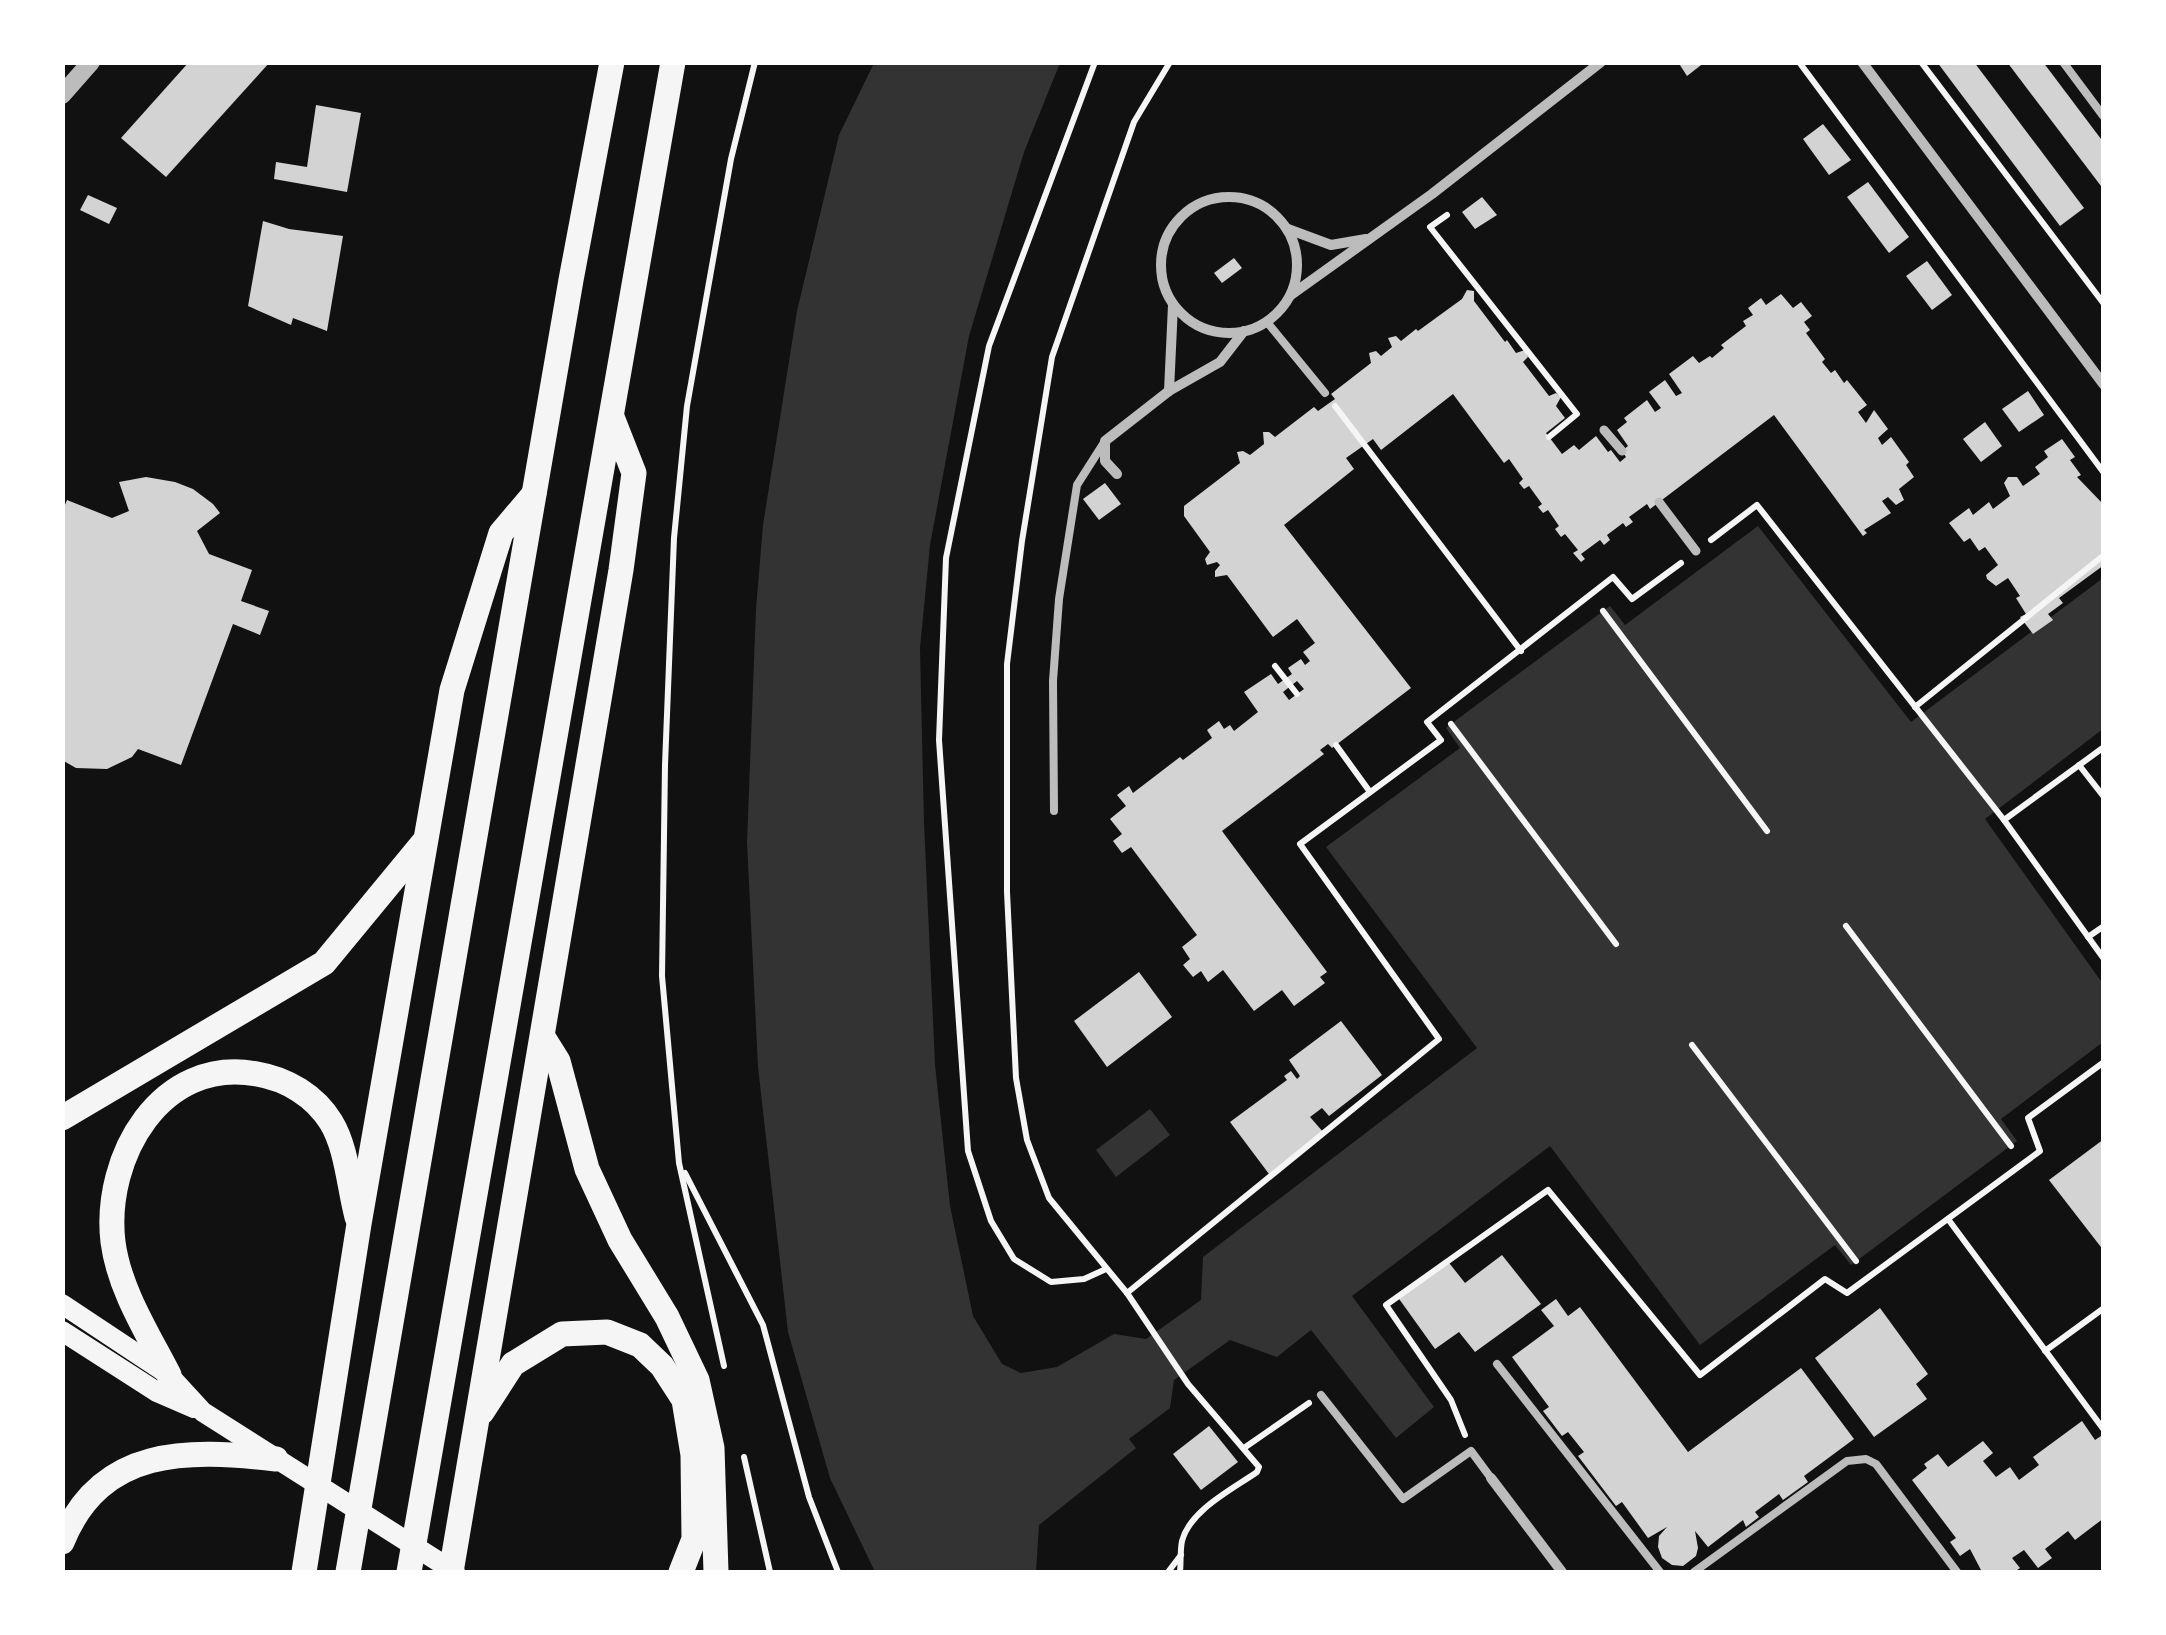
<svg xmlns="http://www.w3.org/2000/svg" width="2166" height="1635" font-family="Spectral,serif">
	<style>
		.water { fill: #333 }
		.building { fill: #d3d3d3; fill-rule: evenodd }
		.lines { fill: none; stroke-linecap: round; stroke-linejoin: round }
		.path { stroke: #f5f5f5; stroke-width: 6 }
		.service { stroke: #bcbcbc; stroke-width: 8 }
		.pedestrian { stroke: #bcbcbc; stroke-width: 9 }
		.minor { stroke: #bcbcbc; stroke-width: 10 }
		.tertiary { stroke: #bcbcbc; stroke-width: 18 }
		.secondary { stroke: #f5f5f5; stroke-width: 20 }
		.primary { stroke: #f5f5f5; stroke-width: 25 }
	</style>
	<rect width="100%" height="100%" fill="#111"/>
	<g class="water">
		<path d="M874,63H1060L1024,152L969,336L930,545L920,648L924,823L935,1065L950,1206L973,1316L1002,1364L1021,1373L1057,1367L1114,1334L1146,1339L1201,1300L1203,1257L1477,1048L1326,847L1460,748L1446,728L1451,724L1610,606L1625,625L1758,526L1911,722L2103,578V729L1985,819L2103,984V1042L2001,1119L2017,1141L1851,1265L1835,1245L1700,1345L1550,1146L1352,1296L1434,1407L1396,1438L1311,1330L1277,1357L1230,1340L1174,1380L1170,1408L1129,1439L1136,1448L1039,1525L1036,1572H875L830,1478L788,1332L758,1067L747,842L756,609L763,525L797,311L839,135Z"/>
		<path d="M1150,1109L1170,1135L1116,1177L1096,1150Z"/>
	</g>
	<g class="building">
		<path d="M189,62H270L166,177L121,138Z"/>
		<path d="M1678,62H1705L1687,76Z"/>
		<path d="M1937,62H1974L2084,208L2060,226Z"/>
		<path d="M2007,62H2043L2104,143V190Z"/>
		<path d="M316,105L361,113L347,192L274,179L276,162L307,167Z"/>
		<path d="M1823,124L1851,160L1829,175L1803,139Z"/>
		<path d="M1868,182L1909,237L1889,253L1847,197Z"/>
		<path d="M88,195L117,208L109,224L80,210Z"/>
		<path d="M1482,197L1497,215L1475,229L1462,212Z"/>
		<path d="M263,221L289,229L343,236L327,331L293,318L291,325L248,306Z"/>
		<path d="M1234,258L1242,268L1222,283L1214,273Z"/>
		<path d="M1927,261L1952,295L1932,310L1906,276Z"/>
		<path d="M1467,290L1474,291V301L1505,342L1507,340L1516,353L1525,350L1528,357L1523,362L1549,396L1556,393L1561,397L1556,406L1565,418L1546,433L1562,454L1574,445L1579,450L1596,436L1608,452L1611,450L1620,462L1626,457L1622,451L1628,446L1617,430L1627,422L1624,418L1647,400L1655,412L1661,408L1649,392L1665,380L1676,396L1682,393L1669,374L1693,356L1699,363L1710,356L1712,358L1724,348L1721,345L1746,326L1743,321L1753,315L1748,308L1761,298L1766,305L1781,294L1793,308L1801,302L1812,316L1804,322L1810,330L1806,333L1825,359L1822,362L1831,373L1835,370L1844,383L1847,380L1867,405L1858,412L1866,423L1874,410L1888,429L1878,438L1882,445L1891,437L1909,462L1906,465L1914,477L1899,489L1904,500L1896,505L1888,497L1882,501L1891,513L1864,530L1867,533L1863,536L1774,415L1650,509L1647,504L1629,517L1633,522L1626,527L1623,523L1607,535L1610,540L1604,545L1600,540L1581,554L1585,559L1581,562L1573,553L1578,550L1565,534L1561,537L1555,529L1559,526L1548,510L1543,513L1538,507L1542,504L1529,486L1524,489L1519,483L1523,479L1509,459L1504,463L1453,394L1381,450L1373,439L1346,458L1354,469L1284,525L1411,688L1332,748L1328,744L1320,750L1324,754L1222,831L1327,972L1320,977L1325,983L1294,1006L1282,990L1254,1011L1223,970L1208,982L1201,971L1193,977L1183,965L1190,959L1182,947L1197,935L1131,847L1122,853L1113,841L1122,834L1110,819L1126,806L1117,795L1129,786L1133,793L1180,757L1183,760L1212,738L1207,730L1219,721L1224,729L1230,725L1234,731L1258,712L1244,692L1271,674L1278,684L1292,674L1288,668L1301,659L1305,665L1310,661L1303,652L1315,643L1297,619L1273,637L1227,575L1215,577V571L1220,565L1217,562L1207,565L1205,559L1210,552L1184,516V506L1240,463L1237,452L1243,451L1250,455L1264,444L1263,432H1269L1275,437L1314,407L1318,411L1335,399L1331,394L1371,363L1369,353L1376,351L1381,356L1392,347L1388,338L1396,336L1401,341L1416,329L1418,331L1462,299ZM1297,681L1304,689L1289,700L1283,692Z"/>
		<path d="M2028,391L2044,415L2019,432L2002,409Z"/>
		<path d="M1985,422L2002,446L1981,462L1963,439Z"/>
		<path d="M2062,439L2075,457L2070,460L2081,475L2077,477L2104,505V565L2059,598L2063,603L2048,614L2053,620L2033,634L2020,617L2026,614L2016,598L2020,596L2008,578L1996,586L1987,579L1986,575L1998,565L1985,547L1979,551L1970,538L1964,542L1949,523L1969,508L1973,515L1989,502L1993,509L2010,496L2004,483L2008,477H2017L2023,486L2040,474L2035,467L2048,457L2044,451Z"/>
		<path d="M146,477L175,482L193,489L213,504L220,513L197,531L209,554L252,570L241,601L269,611L260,635L233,624L181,765L138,749L132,757L107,769L76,768L62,760V512L67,500L112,518L129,511L119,482Z"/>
		<path d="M1105,483L1121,504L1099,520L1083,499Z"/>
		<path d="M1139,972L1172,1017L1107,1067L1074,1021Z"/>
		<path d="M1341,1021L1382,1075L1329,1116L1322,1108L1310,1117L1324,1133L1269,1174L1230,1122L1287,1080L1284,1076L1291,1071L1297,1079L1300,1076L1289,1060Z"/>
		<path d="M2104,1139V1251L2049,1180Z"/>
		<path d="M1502,1255L1541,1304L1475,1352L1459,1332L1435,1349L1397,1296L1446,1259L1465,1283Z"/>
		<path d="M1556,1299L1568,1316L1580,1307L1688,1452L1801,1368L1854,1439L1804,1476L1808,1482L1783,1500L1779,1494L1755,1512L1759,1517L1746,1527L1743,1520L1708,1547L1695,1531L1698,1548L1696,1556L1683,1566L1672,1565L1662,1558L1658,1547L1659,1536L1667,1527L1648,1538L1622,1502L1616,1506L1578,1456L1584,1452L1568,1432L1562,1436L1543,1411L1549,1407L1512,1357L1554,1326L1541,1310Z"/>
		<path d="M1880,1308L1928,1374L1916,1384L1927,1399L1874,1437L1815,1358Z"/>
		<path d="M2082,1421L2095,1440L2104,1434V1518L2075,1540L2068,1531L2045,1549L2052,1558L2038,1568L2024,1550L2012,1558L2020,1568L2014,1572H1982L1970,1549L1960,1556L1950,1542L1956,1538L1912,1480L1927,1468L1924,1464L1938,1454L1948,1467L1983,1441L1993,1453L1983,1461L1996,1477L2010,1467L2019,1480L2039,1465L2033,1457Z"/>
		<path d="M1209,1426L1238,1462L1201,1490L1173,1454Z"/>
	</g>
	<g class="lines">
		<g class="path">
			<path d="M1095,62L989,346L946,558L939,740L968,1151L991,1221L1014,1259L1051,1282L1084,1279L1106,1269"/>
			<path d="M1170,62L1134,122L1052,357L1022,541L1007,664V892L1016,1078L1027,1140L1049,1198L1127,1293L1188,1384L1259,1467L1257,1472C1233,1489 1190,1510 1182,1541C1180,1551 1181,1562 1180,1572"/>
			<path d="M1799,62L2104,473"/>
			<path d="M1921,62L2104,304"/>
			<path d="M1447,215L1430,227L1577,414L1549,437"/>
			<path d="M1335,406L1521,651"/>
			<path d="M1711,540L1757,505L2004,820L2104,959"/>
			<path d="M1603,611L1767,831"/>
			<path d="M1275,666L1297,694"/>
			<path d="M1915,707L2104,555"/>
			<path d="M1451,724L1616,944"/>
			<path d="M1336,745L1370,792"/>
			<path d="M2079,765L2104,797"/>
			<path d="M2004,820L2104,747"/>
			<path d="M1846,926L2011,1146"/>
			<path d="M2088,937L2104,926"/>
			<path d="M1692,1045L1856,1261"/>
			<path d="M685,1173L763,1325L809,1497L838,1572"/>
			<path d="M1948,1219L2104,1430"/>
			<path d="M1127,1293L1439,1039L1300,844L1441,740L1427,722L1613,577L1632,599L1681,563"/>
			<path d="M2045,1351L2104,1308"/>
			<path d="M724,1366L679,1163L662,976L665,765L674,538L687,406L731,159L755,62"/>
			<path d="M1465,1435L1451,1400L1386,1305L1548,1190L1700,1375L1825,1279L1847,1293L2040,1151L2028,1118L2104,1062"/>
			<path d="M1244,1448L1309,1403"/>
			<path d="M744,1457L770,1572"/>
			<path d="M1168,1572L1181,1555"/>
		</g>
		<g class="service">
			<path d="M2063,62L2104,117"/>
			<path d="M1267,322L1325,393"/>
			<path d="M1054,811L1053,681L1059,599L1077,485L1105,441"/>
			<path d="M1497,1364L1660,1572"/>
			<path d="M1321,1395L1403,1499L1471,1451L1491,1478"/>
			<path d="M1694,1572L1847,1461L1866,1459L1876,1464L1957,1572"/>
		</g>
		<g class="pedestrian">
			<path d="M1604,430L1622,451"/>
			<path d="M1659,502L1696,551"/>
		</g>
		<g class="minor">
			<path d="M1862,62L2104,385"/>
			<circle cx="1229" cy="265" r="68"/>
			<path d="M1288,229L1331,245L1366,239"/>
			<path d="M1291,295L1432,194L1601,62"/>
			<path d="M1169,391L1173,305"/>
			<path d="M1117,474L1105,461V441L1169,391L1220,362L1244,331"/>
			<path d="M1491,1478L1562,1572"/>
		</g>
		<path class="tertiary" d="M62,95L91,62"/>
		<g class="secondary">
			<path d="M62,1304L169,1375L203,1412L455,1572"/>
			<path d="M62,1331L157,1392L194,1408"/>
		</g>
		<g class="primary">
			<path d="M543,1037L558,1061L587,1169L620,1240L667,1317L697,1380L712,1448L716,1572"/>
			<path d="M62,1118L324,963L423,843"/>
			<path d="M169,1375C148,1334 119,1289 113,1242C103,1157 161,1056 257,1074C287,1079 315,1096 331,1122C347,1148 349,1187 357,1217"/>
			<path d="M482,1412L513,1364L562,1334L607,1332L640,1345L662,1366L684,1400L693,1455L694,1539L681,1572"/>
			<path d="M62,1542C101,1446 188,1449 276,1459"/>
			<path d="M304,1572L359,1224L452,690L501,533L534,494"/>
			<path d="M348,1572L571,280L612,62"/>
			<path d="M409,1572L673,62"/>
			<path d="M451,1572L621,570L634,473L612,417"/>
		</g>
	</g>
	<rect width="2166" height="1635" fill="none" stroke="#ffffff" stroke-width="130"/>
</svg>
